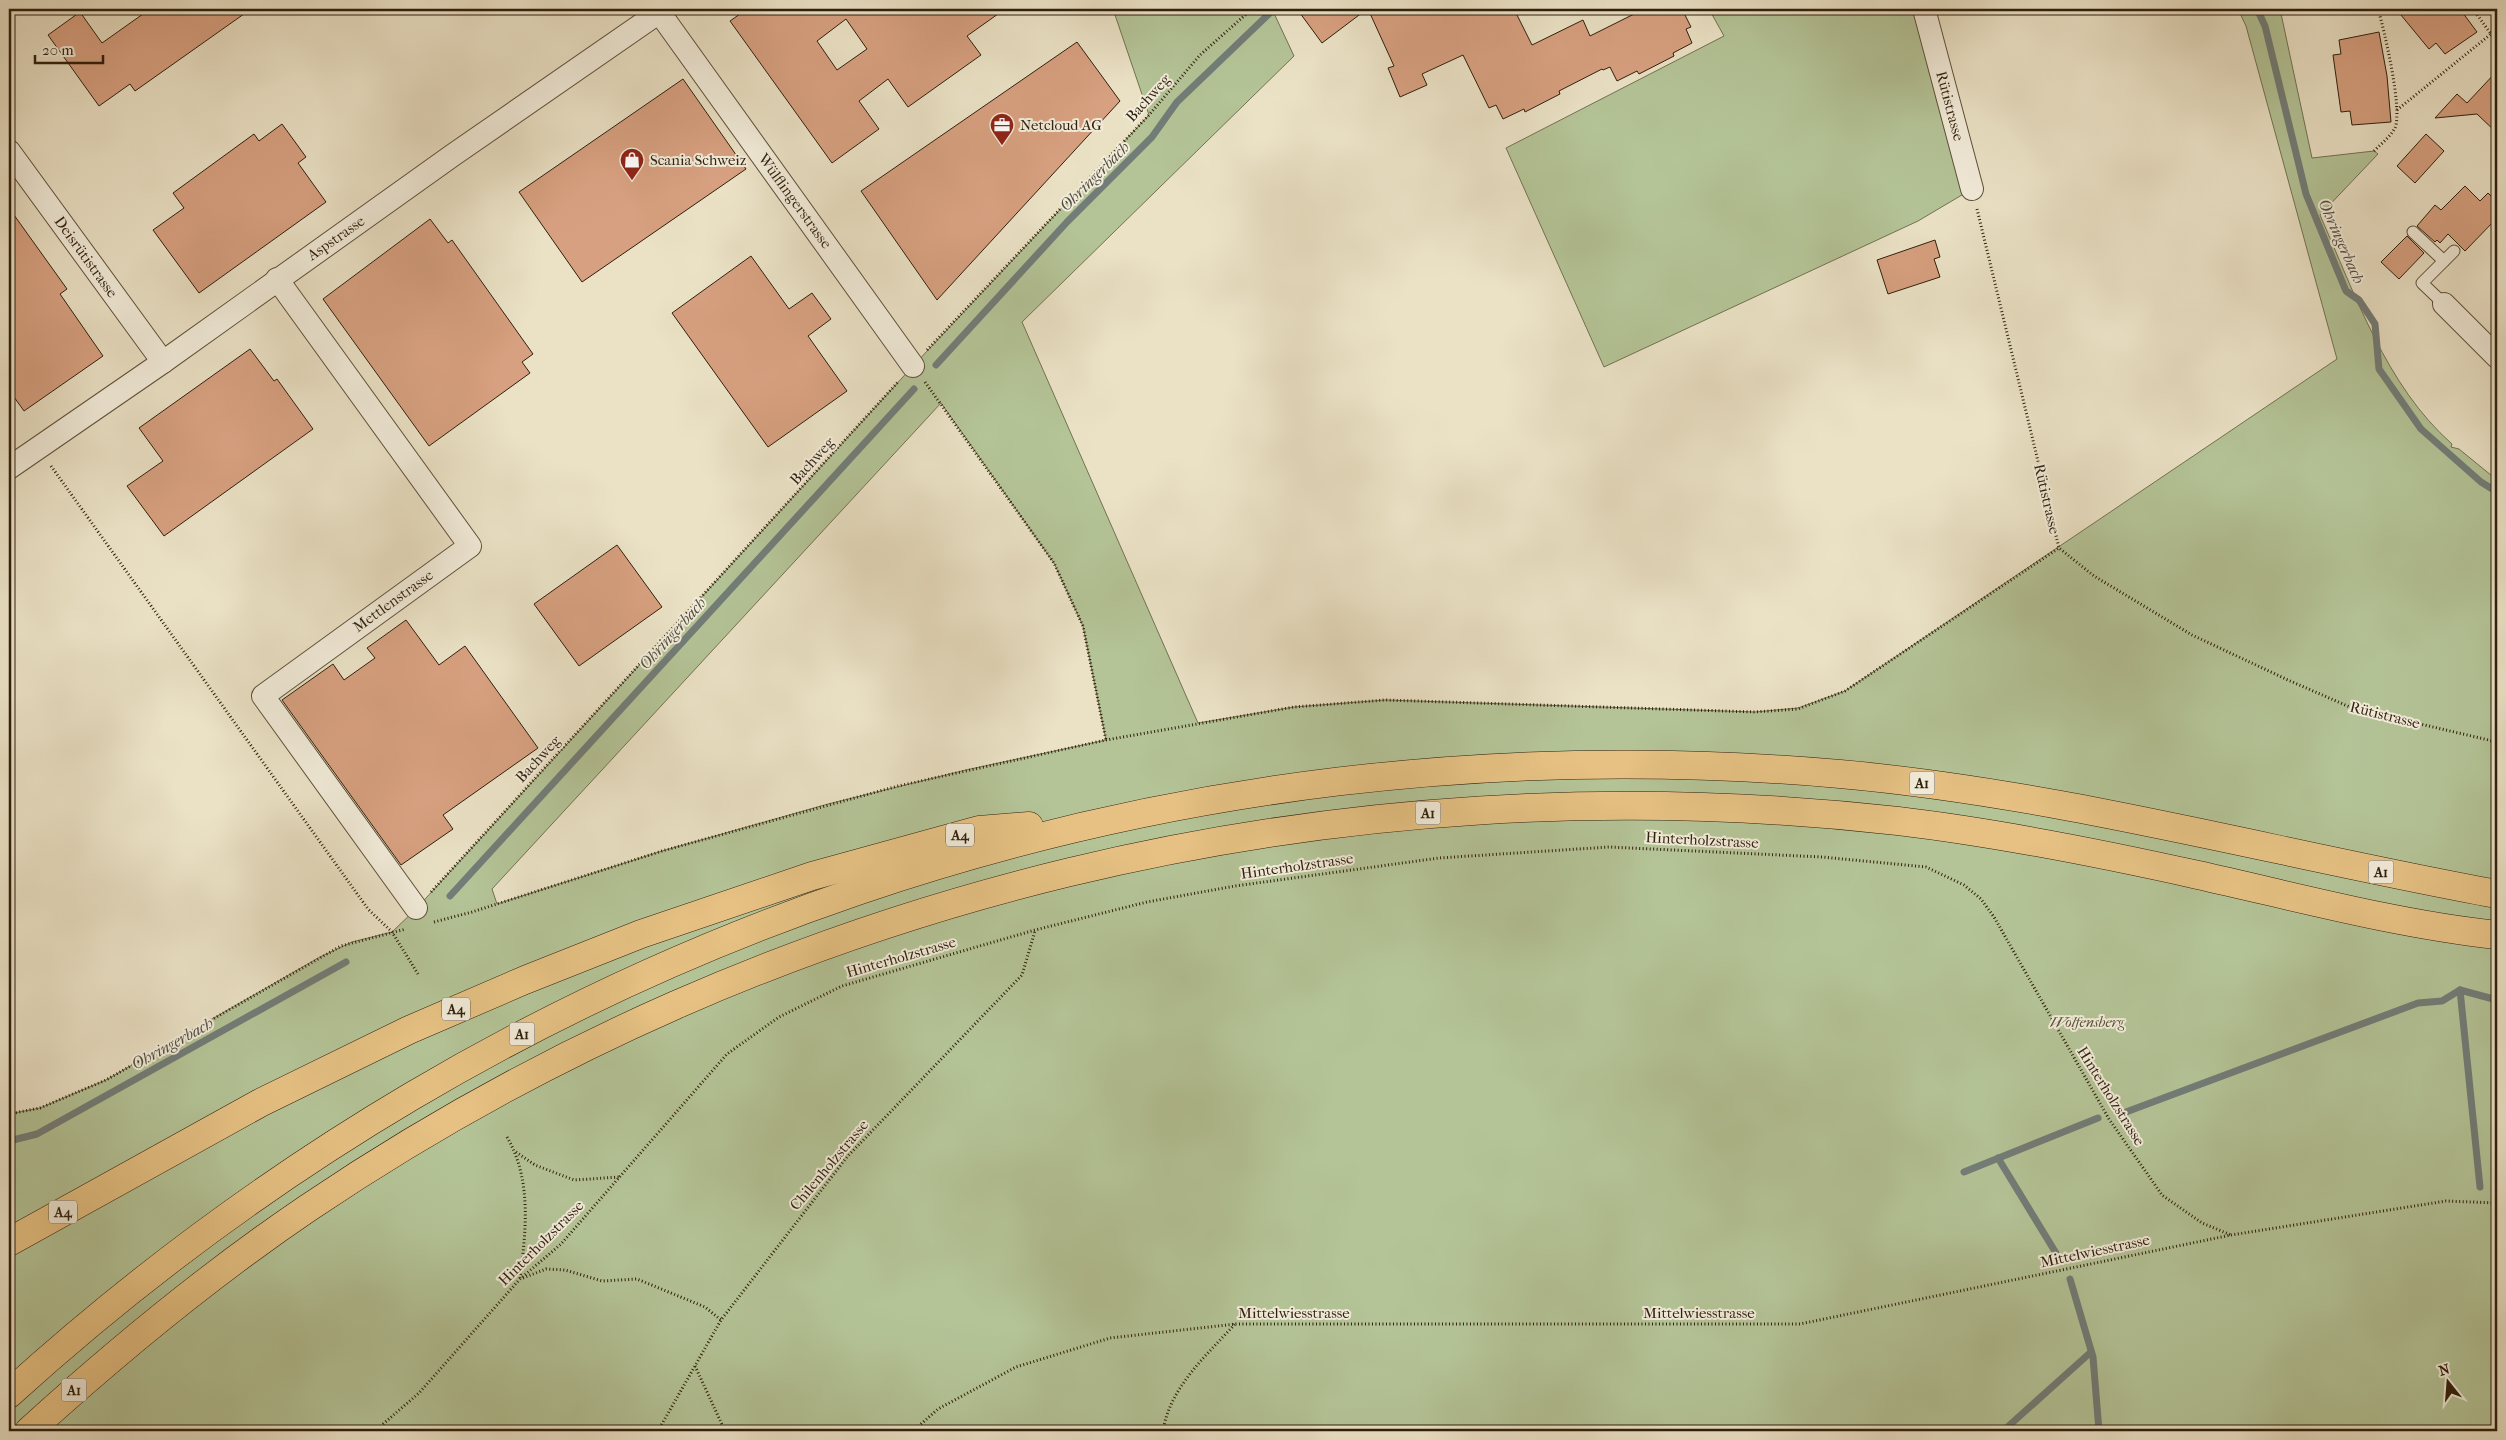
<svg xmlns="http://www.w3.org/2000/svg" width="2506" height="1440" font-family="'IM FELL French Canon',serif">
	<style>
		.green { fill: #b4c497; stroke: #727252; fill-rule: evenodd }
		.lines { fill: none; stroke-linecap: round; stroke-linejoin: round }
		.stream { stroke: #727d78; stroke-width: 7 }
		.building { fill: #d7a080; stroke: #2f1f0c; fill-rule: evenodd }
		.service-casing { stroke: #5e503a; stroke-width: 13 }
		.minor-casing { stroke: #5e503a; stroke-width: 24 }
		.motorway-casing { stroke: #2f1f0c; stroke-width: 29 }
		.path { stroke: #2f1f0c; stroke-width: 3; stroke-dasharray: 1 2.5; stroke-linecap: butt }
		.service { stroke: #f2ecda; stroke-width: 11 }
		.minor { stroke: #f2ecda; stroke-width: 22 }
		.motorway { stroke: #e6c183; stroke-width: 28 }
		.labels { text-anchor: middle; stroke-width: 4; stroke-linejoin: round; paint-order: stroke }
		.shield { fill: #f2ecda; stroke: #6a5c4a; stroke-width: 1 }
		.shield-label { font-size: 14px; font-weight: bold; fill: #2f1f0c }
		.street-label { font-size: 15px; fill: #2f1f0c; stroke: #f2ecda }
		.poi-label { font-size: 15px; fill: #2f1f0c; stroke: #f2ecda; text-anchor: start }
		.park-label { font-size: 15px; font-style: italic; fill: #575136; stroke: #f2ecda }
		.water-label { font-size: 16px; font-style: italic; fill: #504e42; stroke: #f2ecda }
	</style>
	<rect width="100%" height="100%" fill="#ebe2c6"/>
	<filter id="stains"><feTurbulence type="fractalNoise" baseFrequency=".004" numOctaves="4"/><feColorMatrix values="0 0 0 0 .2 0 0 0 0 .09 0 0 0 0 .02 0 0 0 .5 -.17"/></filter>
	<radialGradient id="worn" r=".72"><stop offset=".6" stop-color="#630" stop-opacity="0"/><stop offset="1" stop-color="#630" stop-opacity=".3"/></radialGradient>
	<g class="green">
		<path d="M1113,9H1272L1294,56L1022,322L1198,723L1294,707L1385,700L1755,712L1798,708L1845,691L2337,359L2246,26L2238,9H2280L2312,158L2374,151L2378,154L2320,215C2355,294 2386,386 2452,444L2451,447L2459,449L2497,480V1431H9V1114L40,1108L106,1080L320,957L352,942L392,932L416,909L913,366L1149,115ZM941,403L1054,563L1083,626L1106,740L966,770L828,804L662,851L497,904L492,889Z"/>
		<path d="M1709,9H1924L1972,189L1918,221L1604,367L1506,148L1724,36Z"/>
	</g>
	<g class="lines">
		<g class="stream">
			<path d="M2257,9L2265,26L2306,194L2346,291L2359,300L2375,324L2379,369L2421,429L2481,482L2497,492"/>
			<path d="M936,365L1067,222L1152,137L1177,102L1274,9"/>
			<path d="M450,896L914,389"/>
			<path d="M2126,1112L2418,1003L2442,1001L2460,990"/>
			<path d="M9,1141L37,1134L346,962"/>
			<path d="M1998,1158L2059,1258"/>
			<path d="M1964,1172L2098,1118"/>
			<path d="M2480,1187L2460,990L2497,1000"/>
			<path d="M2070,1279L2093,1357L2099,1431"/>
			<path d="M2003,1431L2091,1352"/>
		</g>
	</g>
	<g class="building">
		<path d="M150,9H251L135,91L130,84L99,106L48,35L80,12L102,43Z"/>
		<path d="M747,9H1005L967,36L981,55L908,107L888,79L859,101L879,129L832,163L730,21ZM846,19L867,49L837,70L817,41Z"/>
		<path d="M1297,9H1367L1322,43Z"/>
		<path d="M1368,9H1514L1532,45L1583,20L1590,36L1644,9H1682L1691,27L1686,29L1692,43L1673,53L1674,56L1639,74L1637,71L1617,81L1610,67L1603,70L1602,69L1559,91L1560,94L1525,112L1524,109L1503,119L1496,105L1489,108L1463,55L1422,74L1427,85L1400,97L1388,68L1394,66Z"/>
		<path d="M2396,9H2460L2477,32L2445,54L2436,43L2429,49Z"/>
		<path d="M2379,32L2387,76L2391,122L2352,125L2350,111L2341,112L2333,55L2341,54L2339,40Z"/>
		<path d="M1077,42L1120,101L937,300L861,191Z"/>
		<path d="M2497,71V133L2477,114L2435,118L2457,94L2467,103Z"/>
		<path d="M683,79L746,169L582,282L519,192Z"/>
		<path d="M282,124L306,157L298,163L326,202L199,293L153,230L184,208L173,193L254,134L259,141Z"/>
		<path d="M2426,134L2444,151L2415,183L2397,166Z"/>
		<path d="M2465,186L2480,201L2488,193L2497,202V218L2465,251L2448,234L2440,243L2437,240L2435,242L2417,226L2435,205L2441,210Z"/>
		<path d="M9,208L67,289L60,294L103,356L24,411L9,390Z"/>
		<path d="M430,219L448,243L452,240L533,354L522,362L530,373L429,446L323,299Z"/>
		<path d="M2407,236L2424,253L2399,279L2381,262Z"/>
		<path d="M1935,240L1940,257L1934,259L1940,277L1888,294L1877,260Z"/>
		<path d="M751,256L789,309L812,293L831,319L808,336L847,391L768,447L672,313Z"/>
		<path d="M250,349L274,381L277,379L313,429L164,536L127,486L163,461L139,428Z"/>
		<path d="M617,545L662,607L579,666L534,604Z"/>
		<path d="M406,620L439,665L465,646L538,748L443,815L453,829L401,865L282,700L333,664L344,680L375,658L367,648Z"/>
	</g>
	<g class="lines">
		<defs>
			<g id="service">
				<path d="M2413,232L2444,261L2422,283L2444,304"/>
				<path d="M2444,261L2454,251"/>
			</g>
			<g id="minor">
				<path d="M1924,9L1972,189"/>
				<path d="M659,12L913,366"/>
				<path d="M9,151L163,362"/>
				<path d="M277,279L470,546L263,696L416,908"/>
				<path d="M2444,304L2497,357"/>
				<path d="M9,468L163,362L453,155L664,9"/>
			</g>
			<g id="motorway">
				<path d="M9,1242L260,1103L409,1030L525,980L641,934L812,876L979,830L1029,826"/>
				<path d="M9,1394C511,938 1163,714 1840,774C2063,794 2278,854 2497,894"/>
				<path d="M29,1431C117,1351 209,1275 308,1208C775,892 1339,758 1898,821C1999,833 2099,853 2198,875C2297,897 2396,924 2497,935"/>
			</g>
		</defs>
		<use href="#service" class="service-casing"/>
		<use href="#minor" class="minor-casing"/>
		<use href="#motorway" class="motorway-casing"/>
		<g class="path">
			<path d="M2491,34L2497,27"/>
			<path d="M2397,110L2491,34L2473,9"/>
			<path d="M2374,151C2381,144 2390,137 2395,128C2403,110 2384,29 2378,9"/>
			<path d="M1977,209L2059,548L2094,576L2192,635L2288,680L2352,708L2497,742"/>
			<path d="M927,350L1149,115L1200,55L1252,9"/>
			<path d="M925,382L1054,563L1083,626L1106,740"/>
			<path d="M51,466L368,909L392,932L418,974"/>
			<path d="M431,892L898,382"/>
			<path d="M434,922L472,912L662,851L898,786L1106,740L1294,707L1385,700L1755,712L1798,709L1845,691L2059,548"/>
			<path d="M9,1114L40,1108L106,1080L341,946L406,929"/>
			<path d="M507,1137C532,1180 526,1231 520,1278"/>
			<path d="M516,1152L535,1165L574,1180L620,1177"/>
			<path d="M523,1278L546,1269L565,1270L602,1281L637,1279L705,1307L721,1320"/>
			<path d="M695,1366L725,1431"/>
			<path d="M375,1431L419,1393L520,1279L561,1244L727,1054L779,1017L842,986L1035,930L1147,902L1235,886L1439,858L1609,847L1822,857L1926,867L1964,885L1981,899L1994,917L2109,1119L2162,1195L2202,1223L2231,1235"/>
			<path d="M658,1431L721,1320L847,1157L1022,975L1035,931"/>
			<path d="M913,1431L938,1409L1016,1367L1110,1338L1236,1324H1800L2231,1235L2446,1201L2497,1203"/>
			<path d="M1163,1431C1170,1387 1206,1356 1235,1324"/>
		</g>
		<use href="#service" class="service"/>
		<use href="#minor" class="minor"/>
		<use href="#motorway" class="motorway"/>
	</g>
	<defs>
		<symbol id="office-pin" viewBox="-11 -11 22 30"><path d="M0 17L-7.5 6A9.5 9.5 0 1 1 7.5 6Z" fill="#8f2418" stroke="#f2ecda"/><path d="M-6-3h4V-5.5h4V-3h4V5H-6ZM-1-4.5V-3h2v-1.5ZM-6 0V1H6V0Z" fill="#fff"/></symbol>
		<symbol id="shop-pin" viewBox="-11 -11 22 30"><path d="M0 17L-7.5 6A9.5 9.5 0 1 1 7.5 6Z" fill="#8f2418" stroke="#f2ecda"/><path d="M-5-2.5h2.3a2.7 3.5 0 0 1 5.4 0H5L5.5 6h-11ZM-1.5-2.5h3a1.5 2.3 0 0 0-3 0Z" fill="#fff"/></symbol>
	</defs>
	<g fill-rule="evenodd">
		<use href="#office-pin" x="988" y="111" width="28" height="38"/>
		<use href="#shop-pin" x="618" y="146" width="28" height="38"/>
	</g>
	<g class="labels">
		<g class="shield">
			<rect x="1909.5" y="771.5" width="25" height="23" rx="4"/>
			<rect x="1415.5" y="801.5" width="25" height="23" rx="4"/>
			<rect x="946" y="823.5" width="28" height="23" rx="4"/>
			<rect x="2368.5" y="860.5" width="25" height="23" rx="4"/>
			<rect x="442" y="997.5" width="28" height="23" rx="4"/>
			<rect x="509.5" y="1022.5" width="25" height="23" rx="4"/>
			<rect x="49" y="1200.5" width="28" height="23" rx="4"/>
			<rect x="61.5" y="1378.5" width="25" height="23" rx="4"/>
		</g>
		<g class="shield-label">
			<text x="1922" y="788">A1</text>
			<text x="1428" y="818">A1</text>
			<text x="960" y="840">A4</text>
			<text x="2381" y="877">A1</text>
			<text x="456" y="1014">A4</text>
			<text x="522" y="1039">A1</text>
			<text x="63" y="1217">A4</text>
			<text x="74" y="1395">A1</text>
		</g>
		<g class="street-label">
			<text transform="translate(1148 98) rotate(-48)" y="5">Bachweg</text>
			<text transform="translate(1950 106) rotate(75)" y="5">Rütistrasse</text>
			<text transform="translate(795 201) rotate(54)" y="5">Wülflingerstrasse</text>
			<text transform="translate(336 238) rotate(-35)" y="5">Aspstrasse</text>
			<text transform="translate(86 257) rotate(54)" y="5">Deisrütistrasse</text>
			<text transform="translate(812 461) rotate(-48)" y="5">Bachweg</text>
			<text transform="translate(2047 499) rotate(77)" y="5">Rütistrasse</text>
			<text transform="translate(393 601) rotate(-36)" y="5">Mettlenstrasse</text>
			<text transform="translate(2385 715) rotate(14)" y="5">Rütistrasse</text>
			<text transform="translate(538 759) rotate(-47)" y="5">Bachweg</text>
			<text transform="translate(1702 840) rotate(3)" y="5">Hinterholzstrasse</text>
			<text transform="translate(1297 866) rotate(-8)" y="5">Hinterholzstrasse</text>
			<text transform="translate(901 957) rotate(-16)" y="5">Hinterholzstrasse</text>
			<text transform="translate(2111 1096) rotate(58)" y="5">Hinterholzstrasse</text>
			<text transform="translate(829 1165) rotate(-50)" y="5">Chilenholzstrasse</text>
			<text transform="translate(541 1243) rotate(-45)" y="5">Hinterholzstrasse</text>
			<text transform="translate(2095 1251) rotate(-12)" y="5">Mittelwiesstrasse</text>
			<text x="1294" y="1318">Mittelwiesstrasse</text>
			<text x="1699" y="1318">Mittelwiesstrasse</text>
		</g>
		<g class="poi-label">
			<text x="1020" y="130">Netcloud AG</text>
			<text x="650" y="165">Scania Schweiz</text>
		</g>
		<g class="park-label">
			<text x="2087" y="1027">Wolfensberg</text>
		</g>
		<g class="water-label">
			<text transform="translate(1094 176) rotate(-45)" y="6">Ohringerbach</text>
			<text transform="translate(2342 241) rotate(66)" y="6">Ohringerbach</text>
			<text transform="translate(672 633) rotate(-48)" y="6">Ohringerbach</text>
			<text transform="translate(172 1043) rotate(-29)" y="6">Ohringerbach</text>
		</g>
	</g>
	<rect width="2506" height="1440" fill="none" stroke="#ebe2c6" stroke-width="30"/>
	<rect x="10" y="10" width="2486" height="1420" fill="none" stroke="#2f1f0c" stroke-width="2.5"/>
	<rect x="15" y="15" width="2476" height="1410" fill="none" stroke="#2f1f0c"/>
	<g transform="translate(2448 1382) rotate(343)" stroke="#f2ecda" stroke-width="4" paint-order="stroke">
	<path d="M0-4L9 19L0 12L-9 19Z" fill="#2f1f0c"/>
	<text y="-8" font-size="14" font-weight="bold" text-anchor="middle" fill="#2f1f0c">N</text>
	</g>
	<path d="M35 55v8h68v-8" fill="none" stroke="#2f1f0c" stroke-width="2.5"/>
	<text x="42" y="55" font-size="15" fill="#2f1f0c" stroke="#f2ecda" stroke-width="4" paint-order="stroke">20 m</text>
	<rect width="100%" height="100%" filter="url(#stains)"/>
	<rect width="100%" height="100%" fill="url(#worn)"/>
</svg>
